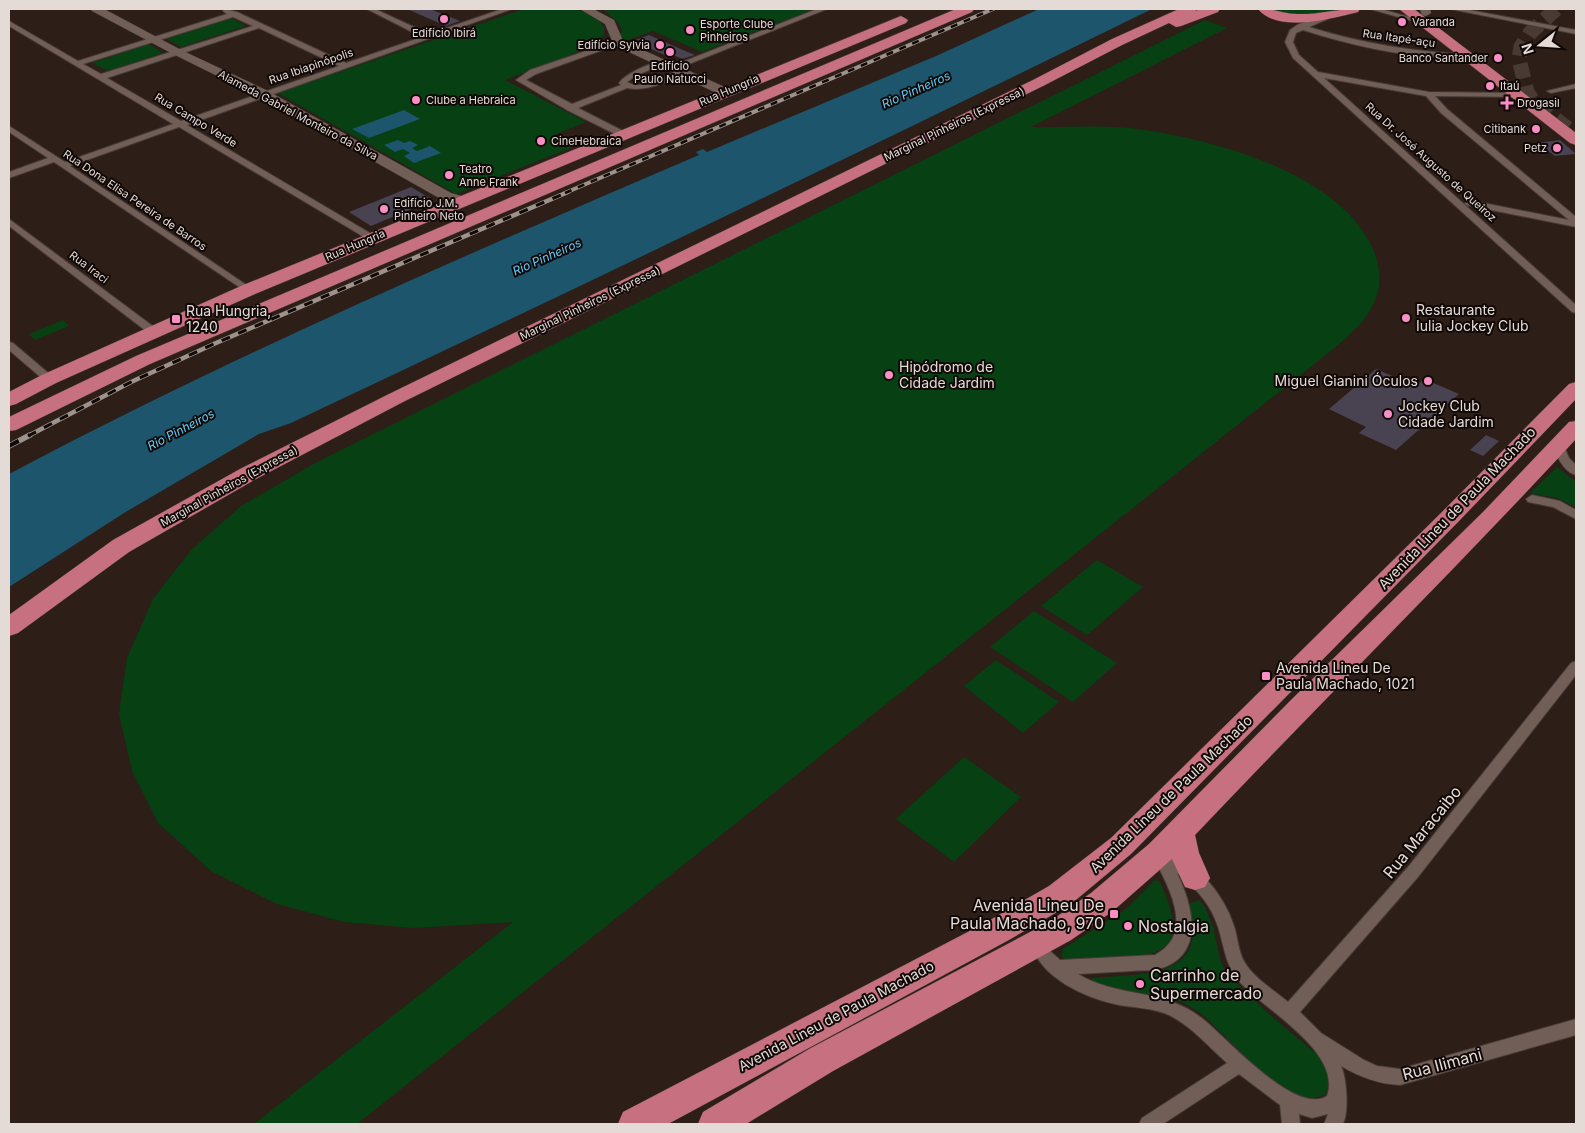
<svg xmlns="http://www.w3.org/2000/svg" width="1585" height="1133" font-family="Inter,sans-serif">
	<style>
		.green { fill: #074012 }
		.water { fill: #1c556c }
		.building { fill: #484251 }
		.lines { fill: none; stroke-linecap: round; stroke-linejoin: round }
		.highway-tunnel { stroke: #493a34; stroke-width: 15; stroke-dasharray: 15 8; stroke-linecap: butt }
		.street-casing { stroke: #463a36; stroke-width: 2 }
		.secondary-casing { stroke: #463a36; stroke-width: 1 }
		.highway-casing { stroke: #463a36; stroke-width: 1 }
		.street { fill: #705e57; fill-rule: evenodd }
		.secondary { fill: #705e57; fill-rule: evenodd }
		.highway { fill: #c77180; fill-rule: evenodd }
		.rail-far2-casing { stroke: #9e928d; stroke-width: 4 }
		.rail-far1-casing { stroke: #9e928d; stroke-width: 4.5 }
		.rail-casing { stroke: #9e928d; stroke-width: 5.5 }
		.rail-far2 { stroke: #100907; stroke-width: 2.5; stroke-dasharray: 7; stroke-linecap: butt }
		.rail-far1 { stroke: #100907; stroke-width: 3; stroke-dasharray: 9; stroke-linecap: butt }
		.rail { stroke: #100907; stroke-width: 4; stroke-dasharray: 11; stroke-linecap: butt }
		.poi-dot { fill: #fa8fc6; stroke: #100907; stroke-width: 2 }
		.labels { text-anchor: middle; stroke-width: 4; stroke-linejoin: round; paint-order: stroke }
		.far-poi-label { font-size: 11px; fill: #e5dbd6; stroke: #100907; text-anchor: start }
		.far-street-label { font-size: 11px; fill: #e5dbd6; stroke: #100907 }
		.far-water-label { font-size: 12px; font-style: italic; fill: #62ccf9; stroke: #100907 }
		.poi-label { font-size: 14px; fill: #e5dbd6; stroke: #100907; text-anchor: start }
		.street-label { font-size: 14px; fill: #e5dbd6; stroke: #100907 }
		.near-street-label { font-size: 16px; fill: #e5dbd6; stroke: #100907 }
		.near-poi-label { font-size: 16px; fill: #e5dbd6; stroke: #100907; text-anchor: start }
	</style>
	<rect width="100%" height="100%" fill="#2d1e17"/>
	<g class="green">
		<path d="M524,9C550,9 588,2 604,27V36L591,47L505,80L586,122L552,136L573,147L456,194L278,93Z"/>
		<path d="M603,9H814L702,52L653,31L625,41L620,36L622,30L618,22Z"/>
		<path d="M1268,9H1338C1315,17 1292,20 1268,9Z"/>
		<path d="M231,18L246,26L181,47L166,39Z"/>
		<path d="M1205,20L1227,28L1031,127C1069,128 1107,124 1145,130C1217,141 1336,173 1371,245C1380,262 1383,285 1374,303C1366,321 1351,333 1337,346L357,1124H254L513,922L413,928L344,922L277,904L211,871L158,823L132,771L119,714L127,658L153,599L191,550L241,506L317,462Z"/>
		<path d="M149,44L163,53L108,71L92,63Z"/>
		<path d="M63,320L69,326L35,340L29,334Z"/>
		<path d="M1557,467L1576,482V507L1557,498L1530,493Z"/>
		<path d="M1097,560L1143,587L1087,635L1041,606Z"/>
		<path d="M1034,611L1117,663L1073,702L990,647Z"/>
		<path d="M996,660L1059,702L1023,733L964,686Z"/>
		<path d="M964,757L1021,797L954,862L896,819Z"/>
		<path d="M1155,880L1159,881L1161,884C1167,899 1175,916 1173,932C1169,967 1089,960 1065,959L1061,957L1063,949L1126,909Z"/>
		<path d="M1199,900L1205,907L1213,927L1221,962L1226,973L1269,1014L1318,1055L1326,1067L1330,1082L1325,1095L1305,1100L1268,1079L1202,1014L1184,1003L1163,996L1134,995L1092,982V978C1142,973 1212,980 1188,904Z"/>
	</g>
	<g class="water">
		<path d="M1039,9H1152C866,149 580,287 291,423L259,434L124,513L9,587V474C233,355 466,255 699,155L696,152L703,149L707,152L936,56Z"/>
		<path d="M404,110L420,119L369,138L352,129Z"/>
		<path d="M398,140L404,143L410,141L418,145L412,148L417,151L430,146L441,153L414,163L404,156L410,153L403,149L395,152L384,145Z"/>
	</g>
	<g class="building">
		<path d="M407,9H430L460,21L446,26Z"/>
		<path d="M649,35L683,50L695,55L682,59L671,54L667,56L633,41Z"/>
		<path d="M1560,140L1576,154L1555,156L1537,143Z"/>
		<path d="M411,187L433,200L371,226L349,212Z"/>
		<path d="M1376,369L1416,386L1424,379L1459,394L1396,450L1359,433L1366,427L1329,409Z"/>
		<path d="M1486,435L1499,441L1483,456L1470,450Z"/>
	</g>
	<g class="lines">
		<path class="highway-tunnel" d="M1556,9L1530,33L1521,47L1519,59L1527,92L1533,101L1576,135"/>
		<defs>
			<g id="street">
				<path d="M224,9L237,12L346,63L422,37L367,9H375L429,34L502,9H512L187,125L375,236V240H369L179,127L70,166L251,288V292L248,293L54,162L9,178V172L48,158L9,132V126L65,162L173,124L9,26V21L78,61L227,14L223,11ZM233,17L253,26L101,74L83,64ZM259,28L339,66L181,121L107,78Z"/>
				<path d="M817,9H827L674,70L667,68Z"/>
				<path d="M1370,9H1381L1427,22L1423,24Z"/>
				<path d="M1450,9H1464L1576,30V34Z"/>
				<path d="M1327,14H1330V18L1309,27C1361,43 1412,52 1467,54L1471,56C1465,60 1455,58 1448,58C1398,56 1350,45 1303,30L1296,33L1293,42L1299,55L1318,72L1429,92L1521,93L1522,95L1518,97L1435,96L1447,109L1576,217V227L1466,205L1465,203L1469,200L1569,220L1441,113L1426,96L1324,78L1576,305V313L1572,312L1293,58L1285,42L1290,30L1297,25Z"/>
				<path d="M615,41L622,43L536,74L526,80L572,104L621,85L619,83C625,74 656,58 665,64L637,75L627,82C642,91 665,77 678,70H684V74C666,82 647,92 627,88L578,108L627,133V137H621L567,110L516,80L530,70Z"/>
				<path d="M1576,84V88L1551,93L1547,91Z"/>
				<path d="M9,219L158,330V334H150L9,226Z"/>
				<path d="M9,342L13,343L53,377L54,379L53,381H45L9,350Z"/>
				<path d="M1559,442L1563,444L1569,458L1576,465V475C1564,472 1557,457 1553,446Z"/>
				<path d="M1532,495L1560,501L1576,510V519L1553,507L1528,502L1526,499Z"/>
				<path d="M1576,661V675L1418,877L1300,1012L1321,1033L1364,1060L1377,1066L1400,1069L1576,1019V1035L1400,1085C1378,1084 1360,1077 1341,1066C1347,1079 1349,1111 1343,1124H1324L1328,1114L1312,1118L1299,1114L1300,1124H1282L1280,1105L1239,1074L1163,1124H1139L1142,1118L1227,1063C1209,1047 1192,1027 1171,1016C1155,1008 1136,1008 1119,1005C1085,998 1040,978 1030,942L1032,937L1038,935L1044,937L1049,950L1060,960L1155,955C1197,933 1167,884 1151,853L1154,848L1159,847C1194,859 1223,892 1234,926C1238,938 1238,952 1245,963C1255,979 1274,990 1288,1002L1408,867L1571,663ZM1177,873C1195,887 1211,904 1218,927C1224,945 1225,964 1238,980C1261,1008 1343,1051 1327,1096C1295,1116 1228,1039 1203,1019C1163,987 1120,999 1078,974C1096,973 1114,972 1132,971C1140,970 1150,971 1159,969C1206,955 1193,906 1177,873Z"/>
			</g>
			<g id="secondary">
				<path d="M91,9H104L181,50L268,91L451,193L468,198L470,201L463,205L441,199L260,97L173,54L92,11Z"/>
				<path d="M580,9H593L614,20L623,41L729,89L731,92L729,95H721L614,45L605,24Z"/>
				<path d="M1420,9H1430L1431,13L1426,16L1422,15Z"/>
			</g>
			<g id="highway">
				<path d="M956,9H974L972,12L150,364L16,430L9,431V417L136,356Z"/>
				<path d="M1179,9H1197L1195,11L1201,9H1220L1218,12L1181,26L1176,27L1169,23L1122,45L1043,86L403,402L256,479L129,552L18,633L9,636V615L113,540L240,469L389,394L1033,80L1112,39Z"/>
				<path d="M1258,9C1273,8 1282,14 1297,14C1318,15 1339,8 1360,9L1358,12C1333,18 1278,34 1258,9Z"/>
				<path d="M1399,9H1414L1576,133V145L1570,143Z"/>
				<path d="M901,16L908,20L906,23L255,294L56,383L16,404L9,406V392L42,375L241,286Z"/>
				<path d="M1576,382V399L1459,521L1131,854L1071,904L1007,941L668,1124H618L623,1112L985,923L1049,886L1111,838L1443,511L1569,384Z"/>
				<path d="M1576,421V439C1452,573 1321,702 1195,835L1199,853L1210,878L1205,887L1195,890L1185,887L1172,859L1113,911L1071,940L833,1071L746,1124H698L703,1112L809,1049L1049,922L1091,893L1149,844L1292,699L1483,512L1569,422Z"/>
			</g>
		</defs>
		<use href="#street" class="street-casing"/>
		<use href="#secondary" class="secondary-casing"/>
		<use href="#highway" class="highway-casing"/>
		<use href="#street" class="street"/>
		<use href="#secondary" class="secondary"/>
		<use href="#highway" class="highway"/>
		<defs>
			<path id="rail-far2" d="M565,193L993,9"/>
			<path id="rail-far1" d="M28,436L131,382L216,343L568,192"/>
			<path id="rail" d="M9,446L30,435"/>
		</defs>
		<use href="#rail-far2" class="rail-far2-casing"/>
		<use href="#rail-far1" class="rail-far1-casing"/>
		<use href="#rail" class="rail-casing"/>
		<use href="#rail-far2" class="rail-far2"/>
		<use href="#rail-far1" class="rail-far1"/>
		<use href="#rail" class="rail"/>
	</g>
	<g class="poi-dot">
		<circle cx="444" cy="19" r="5"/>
		<circle cx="1402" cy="22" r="5"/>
		<circle cx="690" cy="30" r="5"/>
		<circle cx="660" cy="45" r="5"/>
		<circle cx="670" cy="52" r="5"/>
		<circle cx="1498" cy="58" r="5"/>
		<circle cx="1490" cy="86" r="5"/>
		<circle cx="416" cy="100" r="5"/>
		<path d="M1504.5 95.5h5v5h5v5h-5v5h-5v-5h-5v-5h5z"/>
		<circle cx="1536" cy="129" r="5"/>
		<circle cx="541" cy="141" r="5"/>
		<circle cx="1557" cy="148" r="5"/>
		<circle cx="449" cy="175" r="5"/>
		<circle cx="384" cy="209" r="5"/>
		<circle cx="1406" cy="318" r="5"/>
		<rect x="171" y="314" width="10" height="10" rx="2.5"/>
		<circle cx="889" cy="375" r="5"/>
		<circle cx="1428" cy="381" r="5"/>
		<circle cx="1388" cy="414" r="5"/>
		<rect x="1261" y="671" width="10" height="10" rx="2.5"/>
		<rect x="1109" y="909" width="10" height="10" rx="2.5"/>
		<circle cx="1128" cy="926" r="5"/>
		<circle cx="1140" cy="984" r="5"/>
	</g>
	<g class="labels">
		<g class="far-poi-label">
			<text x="1412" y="26">Varanda</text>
			<text x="700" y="28">Esporte Clube<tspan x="700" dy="13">Pinheiros</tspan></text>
			<text x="444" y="37" text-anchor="middle">Edifício Ibirá</text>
			<text x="650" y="49" text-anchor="end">Edifício Sylvia</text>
			<text x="1488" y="62" text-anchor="end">Banco Santander</text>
			<text x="670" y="70" text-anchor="middle">Edifício<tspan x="670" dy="13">Paulo Natucci</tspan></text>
			<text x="1500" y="90">Itaú</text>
			<text x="426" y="104">Clube a Hebraica</text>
			<text x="1517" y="107">Drogasil</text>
			<text x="1526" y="133" text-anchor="end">Citibank</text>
			<text x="551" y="145">CineHebraica</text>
			<text x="1547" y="152" text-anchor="end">Petz</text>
			<text x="459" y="173">Teatro<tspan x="459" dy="13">Anne Frank</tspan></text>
			<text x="394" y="207">Edifício J.M.<tspan x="394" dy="13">Pinheiro Neto</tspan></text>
		</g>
		<g class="far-street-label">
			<text transform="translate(1399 38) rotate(8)" y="4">Rua Itapé-açu</text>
			<text transform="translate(311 66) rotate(-19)" y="4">Rua Ibiapinópolis</text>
			<text transform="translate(729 90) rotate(-23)" y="4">Rua Hungria</text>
			<text transform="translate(298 115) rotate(28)" y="4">Alameda Gabriel Monteiro da Silva</text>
			<text transform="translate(196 120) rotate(31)" y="4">Rua Campo Verde</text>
			<text transform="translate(954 124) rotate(-26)" y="4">Marginal Pinheiros (Expressa)</text>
			<text transform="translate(1431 162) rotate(42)" y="4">Rua Dr. José Augusto de Queiroz</text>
			<text transform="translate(135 200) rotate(34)" y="4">Rua Dona Elisa Pereira de Barros</text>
			<text transform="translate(355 245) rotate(-23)" y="4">Rua Hungria</text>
			<text transform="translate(89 267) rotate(37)" y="4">Rua Iraci</text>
			<text transform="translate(590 303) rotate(-26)" y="4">Marginal Pinheiros (Expressa)</text>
			<text transform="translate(229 486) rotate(-29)" y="4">Marginal Pinheiros (Expressa)</text>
		</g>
		<g class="far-water-label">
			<text transform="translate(916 90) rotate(-24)" y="4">Rio Pinheiros</text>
			<text transform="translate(547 257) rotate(-24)" y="4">Rio Pinheiros</text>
			<text transform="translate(181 430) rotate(-28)" y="4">Rio Pinheiros</text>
		</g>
		<g class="poi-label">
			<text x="1416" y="315">Restaurante<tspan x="1416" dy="16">Iulia Jockey Club</tspan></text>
			<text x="186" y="316">Rua Hungria,<tspan x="186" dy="16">1240</tspan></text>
			<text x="899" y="372">Hipódromo de<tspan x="899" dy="16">Cidade Jardim</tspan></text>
			<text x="1418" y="386" text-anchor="end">Miguel Gianini Óculos</text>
			<text x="1398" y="411">Jockey Club<tspan x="1398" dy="16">Cidade Jardim</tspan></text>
			<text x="1276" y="673">Avenida Lineu De<tspan x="1276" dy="16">Paula Machado, 1021</tspan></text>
		</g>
		<g class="street-label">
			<text transform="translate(1457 508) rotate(-46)" y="5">Avenida Lineu de Paula Machado</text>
			<text transform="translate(1171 794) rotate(-44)" y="5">Avenida Lineu de Paula Machado</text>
			<text transform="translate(836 1016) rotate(-28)" y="5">Avenida Lineu de Paula Machado</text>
		</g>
		<g class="near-street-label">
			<text transform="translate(1422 832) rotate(-51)" y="6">Rua Maracaibo</text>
			<text transform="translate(1442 1064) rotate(-15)" y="6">Rua Ilimani</text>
		</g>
		<g class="near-poi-label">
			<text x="1104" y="911" text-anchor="end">Avenida Lineu De<tspan x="1104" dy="18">Paula Machado, 970</tspan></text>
			<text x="1138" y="932">Nostalgia</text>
			<text x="1150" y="981">Carrinho de<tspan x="1150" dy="18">Supermercado</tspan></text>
		</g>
	</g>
	<rect width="1585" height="1133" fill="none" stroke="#e5dbd6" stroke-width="20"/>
	<g transform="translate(1540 45) rotate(253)" stroke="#100907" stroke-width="4" paint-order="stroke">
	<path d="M0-4L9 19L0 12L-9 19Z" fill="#e5dbd6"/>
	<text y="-8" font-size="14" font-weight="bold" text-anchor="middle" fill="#e5dbd6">N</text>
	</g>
</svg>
